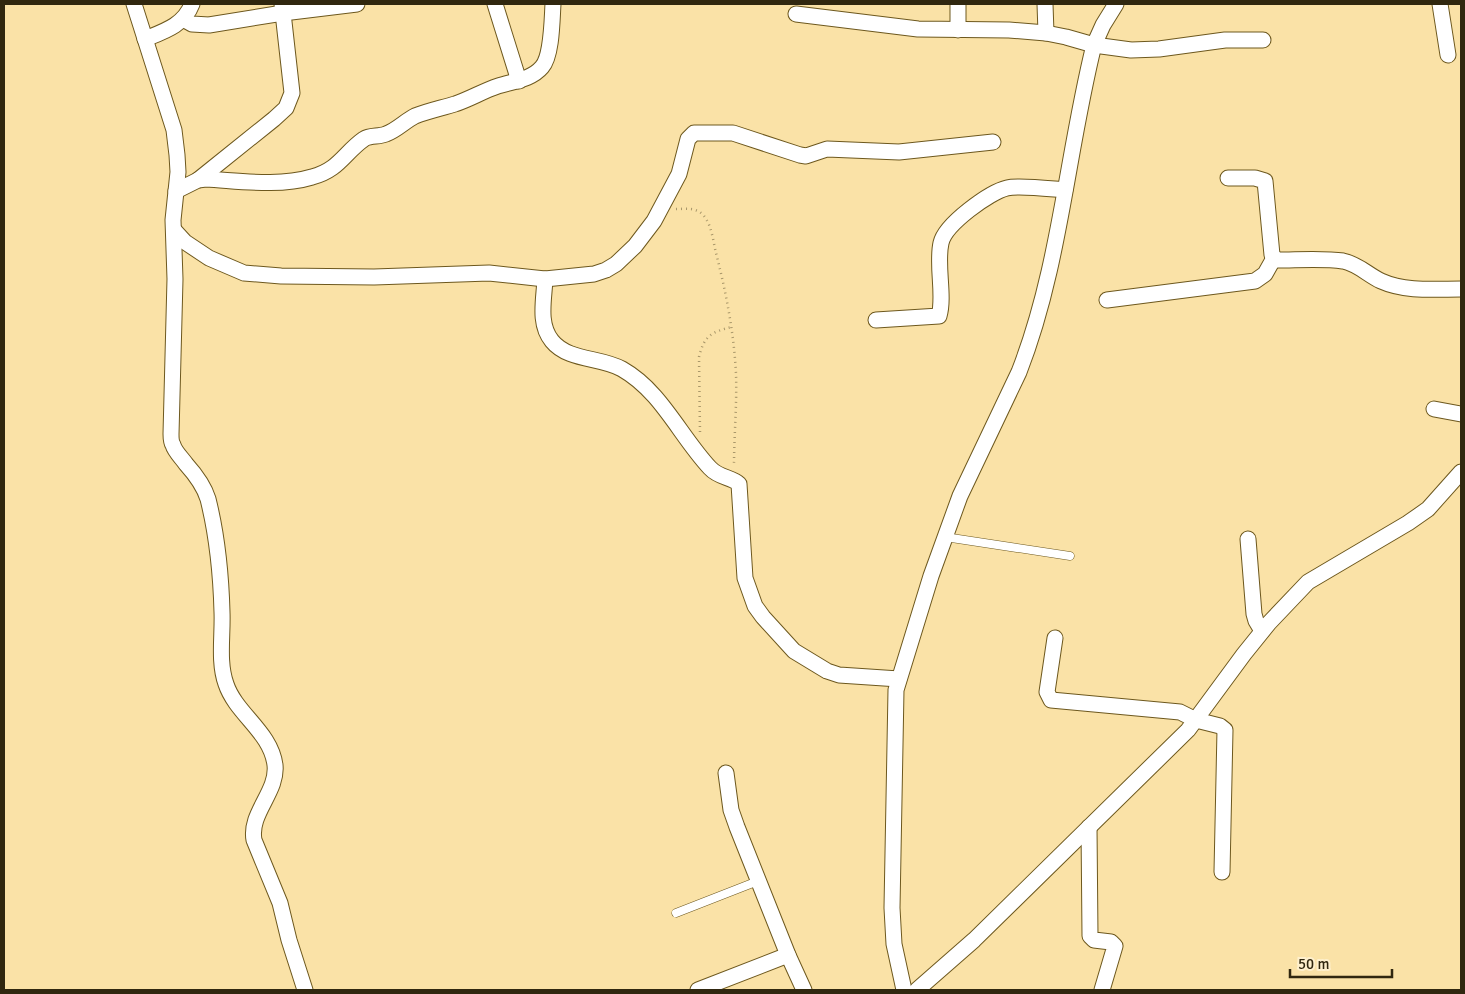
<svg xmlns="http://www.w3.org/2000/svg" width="1465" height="994" font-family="Signika,sans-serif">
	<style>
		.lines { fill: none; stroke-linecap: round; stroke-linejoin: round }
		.lane-casing { stroke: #6d581e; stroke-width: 9 }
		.street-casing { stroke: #6d581e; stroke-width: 17 }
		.path { stroke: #a9976a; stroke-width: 2.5; stroke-dasharray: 1 4; stroke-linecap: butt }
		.lane { stroke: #fff; stroke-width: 8 }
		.street { stroke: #fff; stroke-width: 15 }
	</style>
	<rect width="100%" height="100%" fill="#fae2a7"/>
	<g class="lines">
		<defs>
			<g id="lane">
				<path d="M945,537L1070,556"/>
				<path d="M676,913L758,881"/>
			</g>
			<g id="street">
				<path d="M134,4L174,130L177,155L178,172L173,220L175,279L171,434C171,438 171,442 173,445C175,452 182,458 186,464C195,474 204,486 208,499C217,535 221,575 222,612C223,635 218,662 226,684C236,714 271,732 275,765C278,792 249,813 254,840L280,903L289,940L305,990"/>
				<path d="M495,4L519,81"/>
				<path d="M1045,4L1046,33"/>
				<path d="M1440,4L1448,55"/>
				<path d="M796,14L918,29L1009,30L1046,33L1066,37L1094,45L1131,50L1159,49L1225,40H1263"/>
				<path d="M183,19L192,24L209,25L283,13L357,4"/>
				<path d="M958,30V4"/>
				<path d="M145,39C165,31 184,25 192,4"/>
				<path d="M1228,178H1255L1265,181L1272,255L1277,260C1297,260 1324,258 1343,261C1358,264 1368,275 1381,281C1405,292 1436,289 1461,289"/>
				<path d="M198,180L274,119L286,108L292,93L282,4"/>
				<path d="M176,191L198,180L206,179C241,181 279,187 312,177C339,170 344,153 364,139C370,135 379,137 386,134C397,130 405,121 415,116C428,111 442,108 455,104C470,99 483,91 498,86C513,81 531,80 542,67C552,56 552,19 553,4"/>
				<path d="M174,230L185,242L209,258L244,273L281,276L374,277L489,273L545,279L594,274L606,270L616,264L635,246L654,221L679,174L688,139L694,133H733L800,155L806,156L827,149L899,152L993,142"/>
				<path d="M545,279C544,300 538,324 552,341C568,361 601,357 622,369C661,391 680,436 710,468C719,478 732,477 739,484L745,578L755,606L763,617L794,651L827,671L839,675L899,679"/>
				<path d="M1107,300L1255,281L1265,274L1274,258"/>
				<path d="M876,320L939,316C945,296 936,265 941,243C945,224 990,192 1007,188C1019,185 1051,189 1065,190"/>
				<path d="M1434,409L1461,414"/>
				<path d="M1248,539L1254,614L1256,621L1262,631"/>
				<path d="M1055,638L1047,692L1051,700L1180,712L1196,720L1220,726L1225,730L1222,872"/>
				<path d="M726,773L731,810L737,827L788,955L804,990"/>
				<path d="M1089,827L1090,936L1094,940L1111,942L1115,946L1102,990"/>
				<path d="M698,990L788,955"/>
				<path d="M904,990L894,944L892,908L896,690L931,576L960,496L1019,372C1060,267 1067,153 1094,45L1103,25L1116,4"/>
				<path d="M917,990L974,940L1188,730L1244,654L1269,623L1308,582L1408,523L1428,509L1461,472"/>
			</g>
		</defs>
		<use href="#lane" class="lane-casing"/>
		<use href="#street" class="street-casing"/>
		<g class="path">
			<path d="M676,209C686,209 697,207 704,216C712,226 713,241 716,253C726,292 734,333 736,374C737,405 734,436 734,466"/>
			<path d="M700,432L699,357C704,336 711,332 732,327"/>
		</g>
		<use href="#lane" class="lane"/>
		<use href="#street" class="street"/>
	</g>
	<rect width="1465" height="994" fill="none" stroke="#30270f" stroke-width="10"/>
	<path d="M1290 969v8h102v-8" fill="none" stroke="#30270f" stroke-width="2.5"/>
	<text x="1298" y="969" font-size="15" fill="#30270f" stroke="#fef0cd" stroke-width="4" paint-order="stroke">50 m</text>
</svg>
